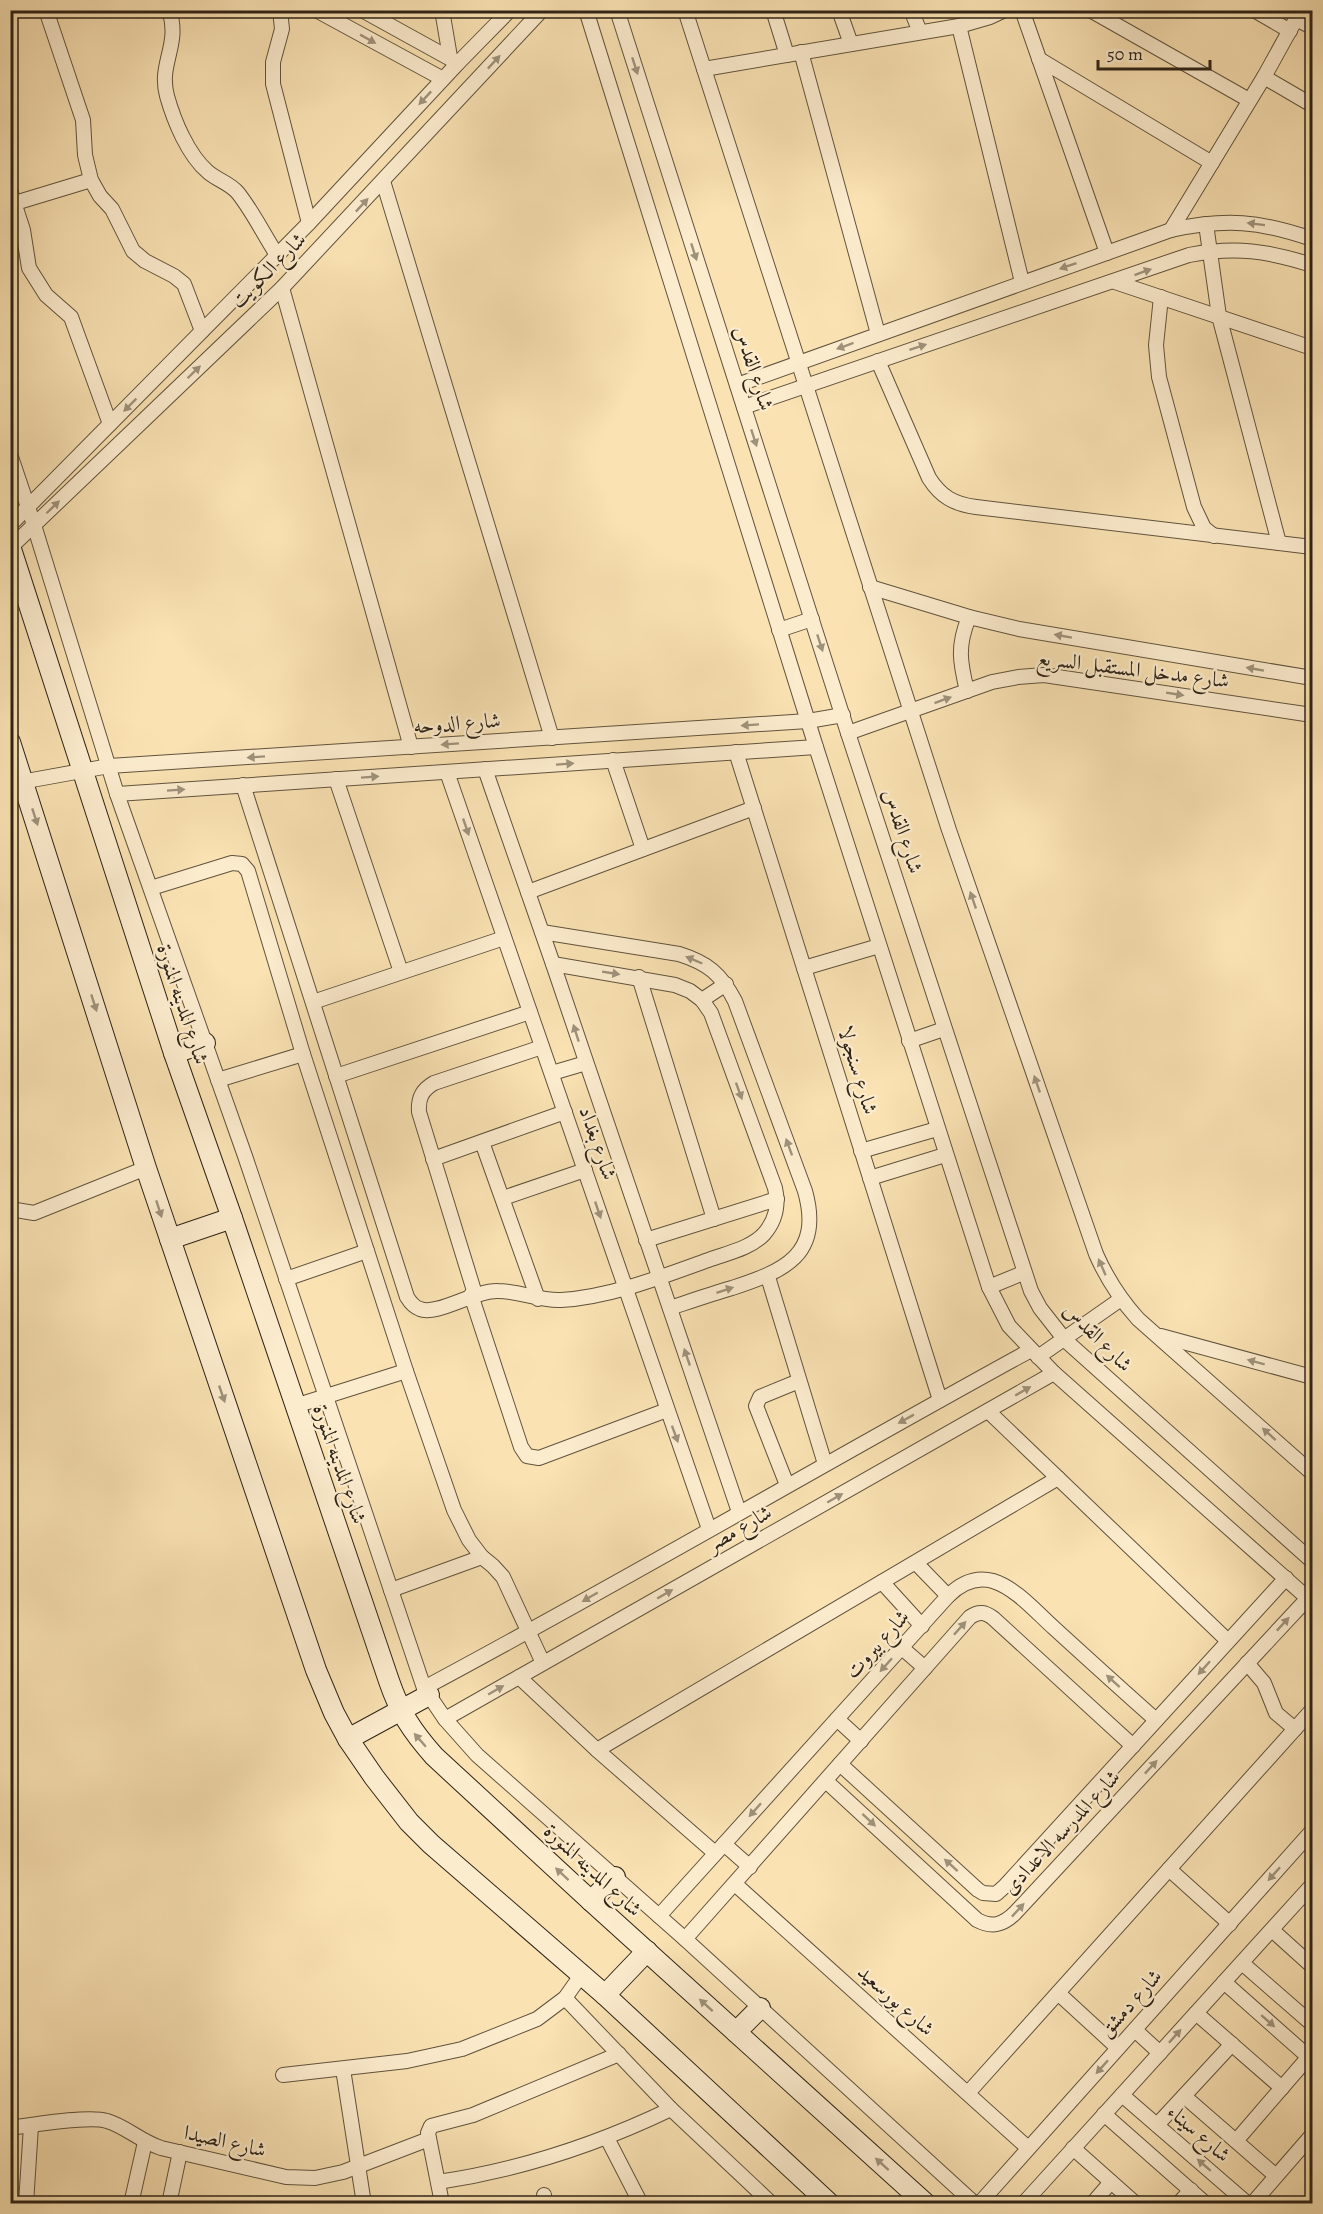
<svg xmlns="http://www.w3.org/2000/svg" width="1323" height="2214" font-family="Alegreya,Amiri,serif">
	<style>
		.lines { fill: none; stroke-linecap: round; stroke-linejoin: round }
		.street-casing { stroke: #61533d; stroke-width: 16 }
		.secondary-casing { stroke: #2e2316; stroke-width: 22 }
		.street { stroke: #fcecce; stroke-width: 14 }
		.secondary { stroke: #fcecce; stroke-width: 20 }
		.oneway { fill: #9f927b }
		.labels { text-anchor: middle; stroke-width: 4.5; stroke-linejoin: round; paint-order: stroke }
		.street-label { font-size: 21px; fill: #2e2316; stroke: #fcecce }
	</style>
	<rect width="100%" height="100%" fill="#fae2b3"/>
	<filter id="stains"><feTurbulence type="fractalNoise" baseFrequency=".00333" numOctaves="4"/><feColorMatrix values="0 0 0 0 .2 0 0 0 0 .09 0 0 0 0 .02 0 0 0 .5 -.17"/></filter>
	<radialGradient id="worn" r=".72"><stop offset=".6" stop-color="#630" stop-opacity="0"/><stop offset="1" stop-color="#630" stop-opacity=".3"/></radialGradient>
	<g class="lines">
		<defs>
			<g id="street">
				<path d="M46,10L83,120L85,155L91,180L100,196L112,209L133,251L145,261L174,276L184,284L202,331"/>
				<path d="M169,10C181,45 158,63 167,96C174,121 188,155 208,172C217,180 230,183 238,193C253,212 264,235 277,255"/>
				<path d="M280,10L282,29L273,62V84L309,223"/>
				<path d="M316,10L443,79"/>
				<path d="M362,10L458,63"/>
				<path d="M442,10L450,57"/>
				<path d="M586,10L816,747L989,1287L1009,1326L1054,1373L1312,1602"/>
				<path d="M617,10L848,733L1031,1291L1040,1308L1065,1340L1312,1561"/>
				<path d="M685,10L949,830L1096,1254C1107,1279 1120,1299 1138,1319L1312,1473"/>
				<path d="M773,10L787,55"/>
				<path d="M839,10L851,44"/>
				<path d="M911,10L920,32"/>
				<path d="M1022,10L1107,253"/>
				<path d="M1090,10L1249,100"/>
				<path d="M1254,10L1290,31"/>
				<path d="M1296,19L1312,27"/>
				<path d="M959,26L1022,282"/>
				<path d="M801,52L878,334"/>
				<path d="M1039,59L1212,163"/>
				<path d="M704,69L959,26L990,17L1005,10"/>
				<path d="M1264,77L1312,105"/>
				<path d="M383,181L552,738"/>
				<path d="M10,190L23,230L29,268L46,295L71,317L110,424"/>
				<path d="M15,203L91,180"/>
				<path d="M1206,224L1219,316L1279,543"/>
				<path d="M1171,230L1264,77L1301,10"/>
				<path d="M1115,282L1312,348"/>
				<path d="M282,288L411,747"/>
				<path d="M1161,297L1156,345L1159,377L1194,507L1204,528L1214,536"/>
				<path d="M878,361L929,478C941,497 954,504 976,507L1312,547"/>
				<path d="M737,385L1171,230C1226,218 1260,221 1312,239"/>
				<path d="M744,407L1189,255C1236,246 1268,251 1312,265"/>
				<path d="M10,454L34,525L117,794L245,1156L424,1688L445,1719L477,1755L685,1939L975,2204"/>
				<path d="M10,525L309,223L458,63L510,10"/>
				<path d="M11,547L282,288L542,10"/>
				<path d="M870,587L969,617L1019,629L1312,678"/>
				<path d="M779,630L812,619"/>
				<path d="M967,691C960,662 957,646 969,617"/>
				<path d="M848,733L992,682L1018,677L1044,675L1312,715"/>
				<path d="M736,752L940,1400"/>
				<path d="M613,760L643,849"/>
				<path d="M485,769L553,964L739,1512"/>
				<path d="M447,772L709,1529"/>
				<path d="M336,779L401,972"/>
				<path d="M10,784L109,766L808,721L843,715"/>
				<path d="M243,785L407,1297C410,1302 414,1307 420,1309C437,1316 475,1290 498,1291C520,1291 539,1301 561,1300C611,1297 664,1276 711,1259C728,1253 751,1248 764,1234C776,1220 779,1206 775,1188L711,1013L702,1000L690,991L675,985L553,964"/>
				<path d="M117,794L816,747"/>
				<path d="M151,888L232,863L242,864L248,871L303,1054L406,1371L454,1510L469,1540L482,1557L493,1566L503,1577L543,1663"/>
				<path d="M528,892L754,808"/>
				<path d="M542,932L679,954C708,963 721,974 735,1001L805,1191C823,1255 784,1271 732,1288C711,1294 691,1301 670,1308"/>
				<path d="M804,968L879,946"/>
				<path d="M639,977L714,1219"/>
				<path d="M702,1000L726,984"/>
				<path d="M313,1002L504,938"/>
				<path d="M909,1041L944,1029"/>
				<path d="M552,1073L586,1063"/>
				<path d="M336,1076L530,1012"/>
				<path d="M218,1080L303,1054"/>
				<path d="M482,1142L538,1299"/>
				<path d="M861,1151L937,1129"/>
				<path d="M433,1159L565,1112"/>
				<path d="M870,1178L945,1155"/>
				<path d="M503,1198L585,1170"/>
				<path d="M10,1209L34,1213L146,1168"/>
				<path d="M646,1240L777,1199"/>
				<path d="M768,1277L825,1464"/>
				<path d="M286,1279L367,1251"/>
				<path d="M989,1287L1023,1273"/>
				<path d="M475,1294L419,1112C418,1098 422,1090 434,1083L542,1047"/>
				<path d="M471,1295L521,1447L527,1456L539,1458L667,1410"/>
				<path d="M1161,1336L1312,1377"/>
				<path d="M1038,1357L1121,1299"/>
				<path d="M295,1406L406,1371"/>
				<path d="M988,1411L1228,1641"/>
				<path d="M787,1485L756,1406L760,1397L799,1381"/>
				<path d="M916,1563L948,1596"/>
				<path d="M882,1582L922,1626"/>
				<path d="M391,1590L482,1557"/>
				<path d="M902,1648L925,1668"/>
				<path d="M1247,1663L1264,1683L1276,1713L1295,1729"/>
				<path d="M519,1677L597,1750L715,1853"/>
				<path d="M424,1688C628,1579 828,1461 1031,1350"/>
				<path d="M445,1719L1054,1373"/>
				<path d="M837,1719L861,1741"/>
				<path d="M597,1750L1058,1478"/>
				<path d="M840,1764L978,1890L983,1893L996,1894L1005,1886L1286,1578"/>
				<path d="M826,1781L977,1920C992,1928 1003,1925 1015,1913L1308,1598"/>
				<path d="M724,1844L750,1867"/>
				<path d="M1169,1869L1230,1924"/>
				<path d="M735,1884L1028,2148"/>
				<path d="M659,1916L948,1596C960,1584 975,1576 993,1581C1016,1588 1037,1613 1054,1628C1088,1659 1122,1690 1156,1720"/>
				<path d="M1272,1930L1312,1966"/>
				<path d="M685,1939L970,1617C979,1611 985,1612 993,1618L1133,1746"/>
				<path d="M1242,1963L1312,2024"/>
				<path d="M1224,1982L1312,2060"/>
				<path d="M1058,1993L1118,2048"/>
				<path d="M565,1998L671,2109L772,2204"/>
				<path d="M1196,2013L1282,2088"/>
				<path d="M1135,2030L1160,2053"/>
				<path d="M343,2069L364,2204"/>
				<path d="M283,2075L407,2061L462,2049L537,2019L565,1998L582,1974"/>
				<path d="M968,2093L1311,1711"/>
				<path d="M1122,2095L1248,2204"/>
				<path d="M1184,2096L1276,2176"/>
				<path d="M1104,2114L1206,2204"/>
				<path d="M1157,2125L1232,2044"/>
				<path d="M10,2128C32,2125 89,2115 107,2121C125,2126 140,2141 161,2148L286,2177L315,2178L343,2172L429,2139"/>
				<path d="M607,2138L641,2204"/>
				<path d="M1236,2141L1312,2053"/>
				<path d="M1073,2148L1136,2204"/>
				<path d="M438,2182C520,2170 596,2145 671,2109"/>
				<path d="M544,2195L545,2204"/>
				<path d="M26,2204L31,2126"/>
				<path d="M131,2204L145,2142"/>
				<path d="M169,2204L180,2152"/>
				<path d="M437,2204L441,2198L428,2133L431,2126L473,2115L619,2054"/>
				<path d="M979,2204L1312,1831"/>
				<path d="M1023,2204L1312,1885"/>
				<path d="M1092,2204L1111,2182"/>
				<path d="M1178,2204L1191,2190"/>
				<path d="M1252,2204L1312,2135"/>
			</g>
			<g id="secondary">
				<path d="M10,546L174,1053L232,1218L389,1681C400,1713 412,1731 434,1756L591,1901L926,2204"/>
				<path d="M10,742L146,1168L316,1670L334,1713L348,1739L374,1777L409,1822L431,1844L605,1995L830,2204"/>
				<path d="M174,1053L205,1043"/>
				<path d="M170,1239L232,1218"/>
				<path d="M348,1739L429,1695"/>
				<path d="M591,1901L615,1877"/>
				<path d="M605,1995L647,1951"/>
				<path d="M736,2032L760,2008"/>
			</g>
		</defs>
		<use href="#street" class="street-casing"/>
		<use href="#secondary" class="secondary-casing"/>
		<use href="#street" class="street"/>
		<use href="#secondary" class="secondary"/>
	</g>
	<defs><path id="oneway-solid" d="M-6-.8H1V-3.2L6.5 0L1 3.2V.8H-6Z" transform="scale(1.5)"/></defs>
	<g class="oneway">
		<use href="#oneway-solid" transform="translate(368 39) rotate(29)"/>
		<use href="#oneway-solid" transform="translate(494 62) rotate(-47)"/>
		<use href="#oneway-solid" transform="translate(635 66) rotate(72)"/>
		<use href="#oneway-solid" transform="translate(425 98) rotate(133)"/>
		<use href="#oneway-solid" transform="translate(362 205) rotate(-47)"/>
		<use href="#oneway-solid" transform="translate(1256 224) rotate(-173)"/>
		<use href="#oneway-solid" transform="translate(694 252) rotate(72)"/>
		<use href="#oneway-solid" transform="translate(1068 266) rotate(161)"/>
		<use href="#oneway-solid" transform="translate(1143 272) rotate(-20)"/>
		<use href="#oneway-solid" transform="translate(845 346) rotate(160)"/>
		<use href="#oneway-solid" transform="translate(918 347) rotate(-18)"/>
		<use href="#oneway-solid" transform="translate(194 372) rotate(-44)"/>
		<use href="#oneway-solid" transform="translate(130 405) rotate(135)"/>
		<use href="#oneway-solid" transform="translate(754 438) rotate(72)"/>
		<use href="#oneway-solid" transform="translate(53 507) rotate(-44)"/>
		<use href="#oneway-solid" transform="translate(1063 636) rotate(-170)"/>
		<use href="#oneway-solid" transform="translate(820 643) rotate(72)"/>
		<use href="#oneway-solid" transform="translate(1255 669) rotate(-170)"/>
		<use href="#oneway-solid" transform="translate(1175 694) rotate(9)"/>
		<use href="#oneway-solid" transform="translate(943 700) rotate(-20)"/>
		<use href="#oneway-solid" transform="translate(750 725) rotate(176)"/>
		<use href="#oneway-solid" transform="translate(450 744) rotate(176)"/>
		<use href="#oneway-solid" transform="translate(256 757) rotate(176)"/>
		<use href="#oneway-solid" transform="translate(565 764) rotate(-4)"/>
		<use href="#oneway-solid" transform="translate(370 777) rotate(-4)"/>
		<use href="#oneway-solid" transform="translate(176 790) rotate(-4)"/>
		<use href="#oneway-solid" transform="translate(35 817) rotate(72)"/>
		<use href="#oneway-solid" transform="translate(466 827) rotate(71)"/>
		<use href="#oneway-solid" transform="translate(973 900) rotate(-109)"/>
		<use href="#oneway-solid" transform="translate(694 960) rotate(-157)"/>
		<use href="#oneway-solid" transform="translate(611 973) rotate(9)"/>
		<use href="#oneway-solid" transform="translate(94 1003) rotate(72)"/>
		<use href="#oneway-solid" transform="translate(576 1033) rotate(-108)"/>
		<use href="#oneway-solid" transform="translate(1037 1084) rotate(-109)"/>
		<use href="#oneway-solid" transform="translate(739 1091) rotate(70)"/>
		<use href="#oneway-solid" transform="translate(789 1147) rotate(-110)"/>
		<use href="#oneway-solid" transform="translate(159 1209) rotate(72)"/>
		<use href="#oneway-solid" transform="translate(598 1210) rotate(71)"/>
		<use href="#oneway-solid" transform="translate(1102 1267) rotate(-114)"/>
		<use href="#oneway-solid" transform="translate(725 1290) rotate(-18)"/>
		<use href="#oneway-solid" transform="translate(687 1357) rotate(-109)"/>
		<use href="#oneway-solid" transform="translate(1256 1362) rotate(-165)"/>
		<use href="#oneway-solid" transform="translate(1023 1391) rotate(-30)"/>
		<use href="#oneway-solid" transform="translate(222 1394) rotate(71)"/>
		<use href="#oneway-solid" transform="translate(906 1419) rotate(151)"/>
		<use href="#oneway-solid" transform="translate(675 1434) rotate(70)"/>
		<use href="#oneway-solid" transform="translate(1269 1434) rotate(-138)"/>
		<use href="#oneway-solid" transform="translate(835 1498) rotate(-30)"/>
		<use href="#oneway-solid" transform="translate(665 1594) rotate(-30)"/>
		<use href="#oneway-solid" transform="translate(590 1597) rotate(150)"/>
		<use href="#oneway-solid" transform="translate(1283 1624) rotate(-47)"/>
		<use href="#oneway-solid" transform="translate(960 1628) rotate(-48)"/>
		<use href="#oneway-solid" transform="translate(886 1665) rotate(132)"/>
		<use href="#oneway-solid" transform="translate(1204 1668) rotate(132)"/>
		<use href="#oneway-solid" transform="translate(1113 1681) rotate(-138)"/>
		<use href="#oneway-solid" transform="translate(496 1690) rotate(-30)"/>
		<use href="#oneway-solid" transform="translate(420 1740) rotate(-131)"/>
		<use href="#oneway-solid" transform="translate(1151 1767) rotate(-47)"/>
		<use href="#oneway-solid" transform="translate(755 1810) rotate(132)"/>
		<use href="#oneway-solid" transform="translate(869 1820) rotate(43)"/>
		<use href="#oneway-solid" transform="translate(951 1865) rotate(-138)"/>
		<use href="#oneway-solid" transform="translate(562 1874) rotate(-137)"/>
		<use href="#oneway-solid" transform="translate(1274 1874) rotate(132)"/>
		<use href="#oneway-solid" transform="translate(1018 1910) rotate(-47)"/>
		<use href="#oneway-solid" transform="translate(706 2005) rotate(-138)"/>
		<use href="#oneway-solid" transform="translate(1268 2021) rotate(41)"/>
		<use href="#oneway-solid" transform="translate(1175 2036) rotate(-48)"/>
		<use href="#oneway-solid" transform="translate(1102 2067) rotate(132)"/>
		<use href="#oneway-solid" transform="translate(882 2164) rotate(-138)"/>
		<use href="#oneway-solid" transform="translate(1204 2165) rotate(-139)"/>
	</g>
	<g class="labels">
		<g class="street-label">
			<text transform="translate(268 270) rotate(-45)" y="7">شارع الكويت</text>
			<text transform="translate(754 368) rotate(72)" y="7">شارع القدس</text>
			<text transform="translate(1133 669) rotate(7)" y="7">شارع مدخل المستقبل السريع</text>
			<text transform="translate(457 723) rotate(-4)" y="7">شارع الدوحه</text>
			<text transform="translate(903 831) rotate(72)" y="7">شارع القدس</text>
			<text transform="translate(183 1004) rotate(72)" y="7">شارع المدينه المنورة</text>
			<text transform="translate(858 1070) rotate(73)" y="7">شارع سنجولا</text>
			<text transform="translate(598 1143) rotate(71)" y="7">شارع بغداد</text>
			<text transform="translate(1098 1337) rotate(45)" y="7">شارع القدس</text>
			<text transform="translate(340 1464) rotate(71)" y="7">شارع المدينه المنورة</text>
			<text transform="translate(739 1528) rotate(-30)" y="7">شارع مصر</text>
			<text transform="translate(877 1644) rotate(-48)" y="7">شارع بيروت</text>
			<text transform="translate(1061 1832) rotate(-47)" y="7">شارع المدرسه الاعدادى</text>
			<text transform="translate(593 1870) rotate(43)" y="7">شارع المدينه المنورة</text>
			<text transform="translate(896 2000) rotate(42)" y="7">شارع بورسعيد</text>
			<text transform="translate(1130 2003) rotate(-48)" y="7">شارع دمشق</text>
			<text transform="translate(1199 2133) rotate(41)" y="7">شارع سيناء</text>
			<text transform="translate(225 2141) rotate(13)" y="7">شارع الصيدا</text>
		</g>
	</g>
	<rect width="1323" height="2214" fill="none" stroke="#fae2b3" stroke-width="36"/>
	<rect x="12" y="12" width="1299" height="2190" fill="none" stroke="#2e2316" stroke-width="3"/>
	<rect x="18" y="18" width="1287" height="2178" fill="none" stroke="#2e2316" stroke-width="1.5"/>
	<path d="M1098 60v9h112v-9" fill="none" stroke="#2e2316" stroke-width="3"/>
	<text x="1107" y="60" font-size="18" fill="#2e2316" stroke="#fcecce" stroke-width="4.5" paint-order="stroke">50 m</text>
	<rect width="100%" height="100%" filter="url(#stains)"/>
	<rect width="100%" height="100%" fill="url(#worn)"/>
</svg>
